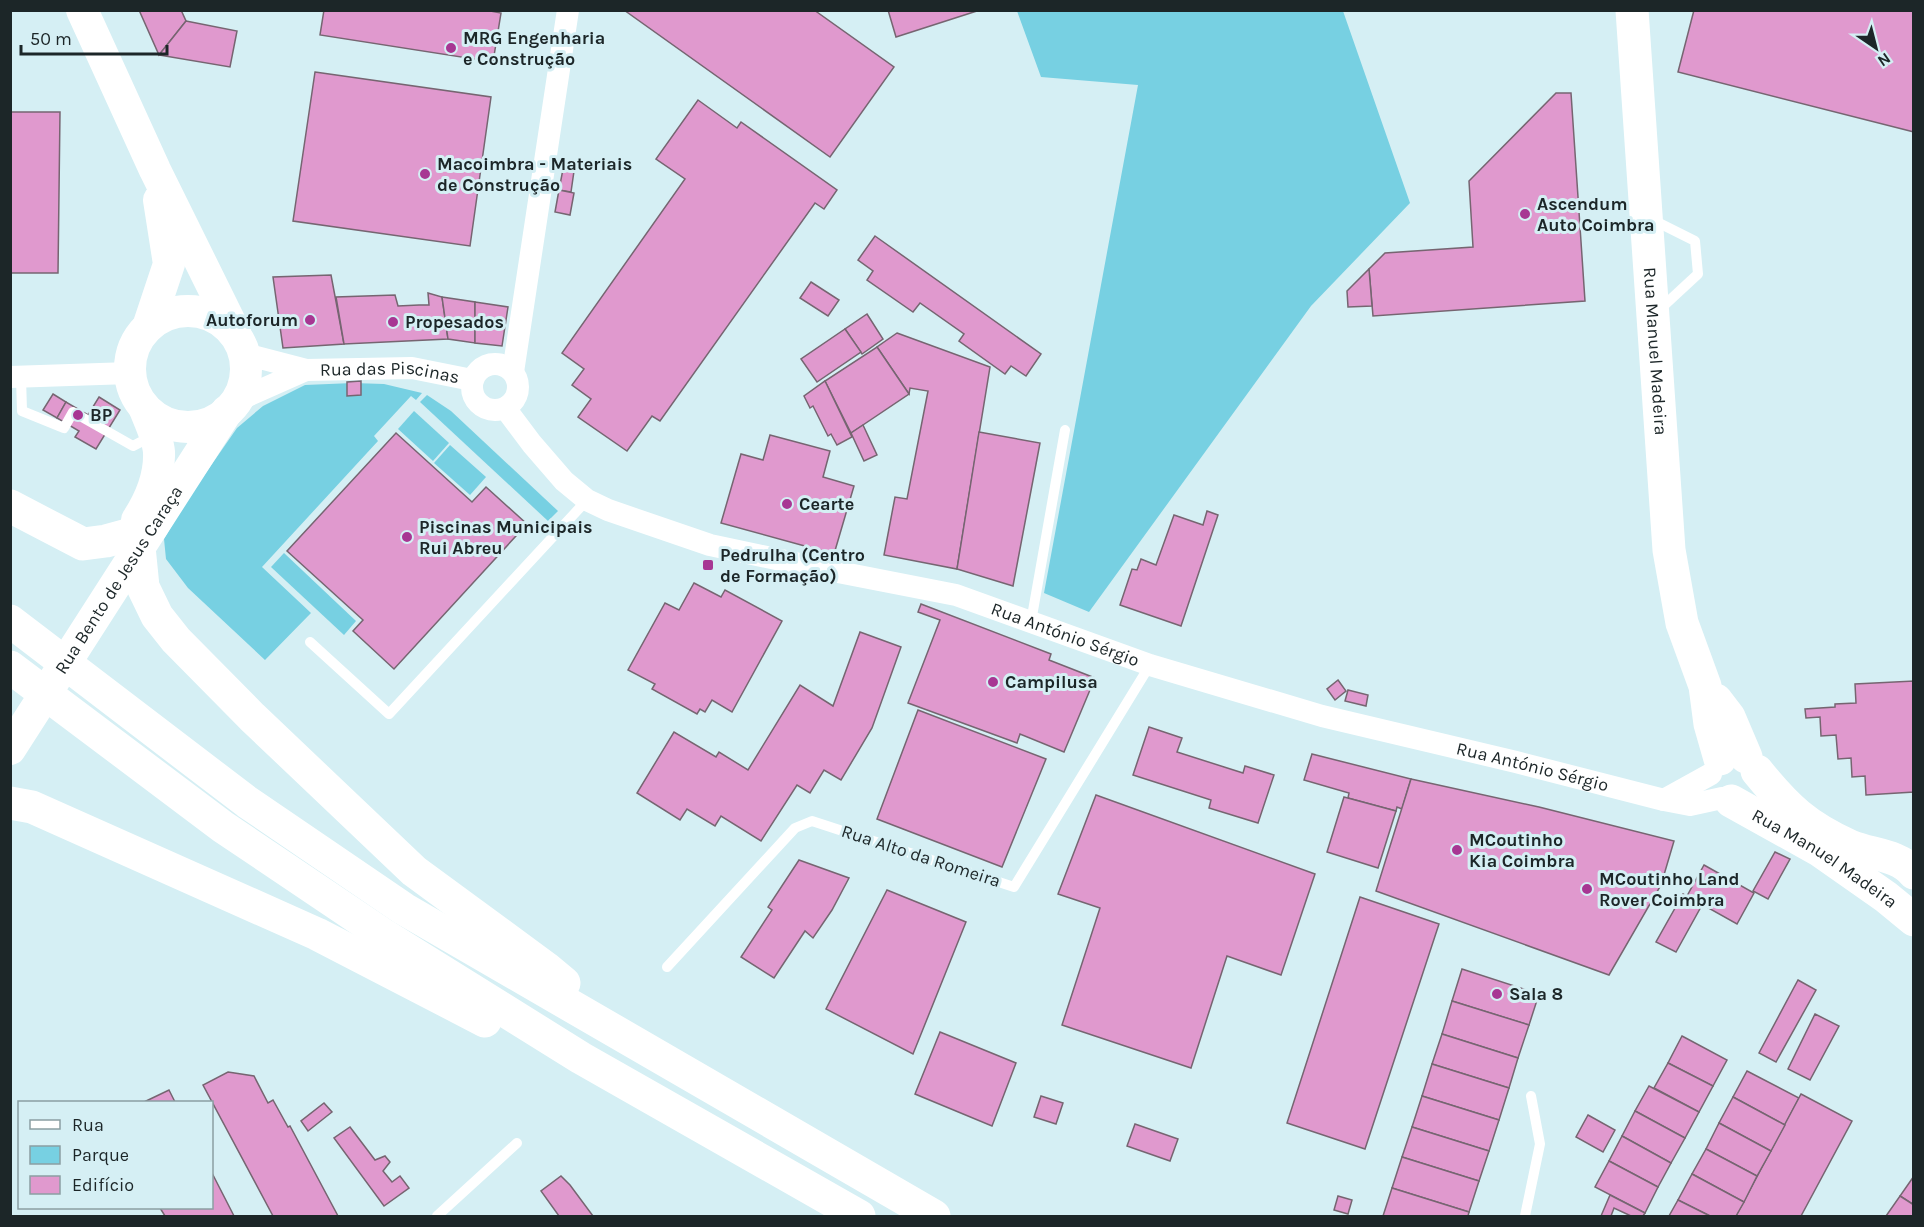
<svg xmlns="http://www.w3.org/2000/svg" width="1924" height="1227" font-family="Karla,sans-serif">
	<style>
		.green { fill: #77d0e2 }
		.building { fill: #e099ce; stroke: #766571; stroke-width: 1.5 }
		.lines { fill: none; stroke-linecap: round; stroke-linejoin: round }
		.service { stroke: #fff; stroke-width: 10 }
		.minor { stroke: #fff; stroke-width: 22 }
		.secondary { stroke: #fff; stroke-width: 32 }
		.primary { stroke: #fff; stroke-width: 33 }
		.trunk { stroke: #fff; stroke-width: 33 }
		.poi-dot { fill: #a73693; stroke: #d5eff4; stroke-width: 2 }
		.labels { text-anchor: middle; stroke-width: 6; stroke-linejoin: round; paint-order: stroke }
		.poi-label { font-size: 18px; font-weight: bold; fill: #1c2628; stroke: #d5eff4; text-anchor: start }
		.street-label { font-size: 18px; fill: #1c2628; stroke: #d5eff4 }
	</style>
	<rect width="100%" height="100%" fill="#d5eff4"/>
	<g class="green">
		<path d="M1017,11H1343L1410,203L1311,306L1089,612L1044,593L1138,85L1041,77Z"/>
		<path d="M353,383L384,384L422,393L416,400L411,396L374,436L378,441L262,567L311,613L265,660L188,588L166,559L164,539L187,500L237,428L263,406L305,385Z"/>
		<path d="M427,395L451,411L558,511L548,521L420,402Z"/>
		<path d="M414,411L449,443L433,461L398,429Z"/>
		<path d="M450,445L486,477L470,495L434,463Z"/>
		<path d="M284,553L356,621L344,635L271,567Z"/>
	</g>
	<g class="building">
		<path d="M139,10H181L186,21L159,55Z"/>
		<path d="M324,10H485L501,13L493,62L320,35Z"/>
		<path d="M624,10H814L894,67L830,157Z"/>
		<path d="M888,10H980L896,37Z"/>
		<path d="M1694,10H1914V132L1678,72Z"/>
		<path d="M186,21L237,31L230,67L159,55Z"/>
		<path d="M315,72L491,97L470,246L293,221Z"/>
		<path d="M1556,93H1571L1585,301L1373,316L1369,269L1385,253L1473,247L1469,181Z"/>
		<path d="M698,100L737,128L741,122L837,190L824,209L815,203L660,421L652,416L627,451L578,417L591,399L572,385L584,369L562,353L685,179L656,159Z"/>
		<path d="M10,112H60L58,273H10Z"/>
		<path d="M563,169L574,171L571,192L559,190Z"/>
		<path d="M559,190L574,193L570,215L555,212Z"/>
		<path d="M875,236L1041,354L1026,376L1011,366L1005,374L959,341L964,334L920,303L913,312L867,280L873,271L858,260Z"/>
		<path d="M1369,269L1372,306L1348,307L1347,291Z"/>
		<path d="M331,275L344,344L283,348L273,277Z"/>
		<path d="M811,282L839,300L828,316L800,298Z"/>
		<path d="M428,293L442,297L448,339L344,344L336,297L395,295L398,306L419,305H429Z"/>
		<path d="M442,297L475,302V343L448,339Z"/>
		<path d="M475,302L508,307L502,346L475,343Z"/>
		<path d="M867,314L883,339L862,354L845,329Z"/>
		<path d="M845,329L861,352L817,382L801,359Z"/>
		<path d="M897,333L990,367L957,569L884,555L895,497L907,499L928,391L910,388L909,394L877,347Z"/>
		<path d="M877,347L909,394L851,433L825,381Z"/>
		<path d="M361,381V395L347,396V382Z"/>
		<path d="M825,381L852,437L837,445L831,434L828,436L813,406L810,408L804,396Z"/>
		<path d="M53,394L66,402L57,418L43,410Z"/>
		<path d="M99,397L120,410L96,449L75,437L79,431L57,418L66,402L88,415Z"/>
		<path d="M863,425L877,455L864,461L851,433Z"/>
		<path d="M979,432L1040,443L1013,586L957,569Z"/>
		<path d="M396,433L472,502L486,487L527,524L394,669L353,631L363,620L287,551Z"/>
		<path d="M770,435L830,451L823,477L854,486L834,554L721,523L741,454L763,460Z"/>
		<path d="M1207,511L1218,515L1181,626L1120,605L1132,569L1137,570L1141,559L1156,565L1174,515L1203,525Z"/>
		<path d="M694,583L721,597L725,590L782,621L732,712L712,700L705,712L700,709L697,714L652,689L655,684L628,670L665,603L679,610Z"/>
		<path d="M921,604L1051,654L1049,660L1095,678L1064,752L1020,734L1017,743L908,703L940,620L918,612Z"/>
		<path d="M860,632L901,647L872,728L841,780L824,770L810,793L797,785L761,841L721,816L715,826L687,809L680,820L637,793L674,732L716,757L719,752L748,770L800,685L833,706Z"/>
		<path d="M1338,680L1346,691L1335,700L1327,689Z"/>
		<path d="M1914,681V792L1866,795L1865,776L1852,777L1851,758L1838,759L1836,735L1821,736L1820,717L1806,718L1805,709L1835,707V704L1856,703L1855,684Z"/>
		<path d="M1348,690L1368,695L1366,706L1345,701Z"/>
		<path d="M918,710L1046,759L1002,867L877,819Z"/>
		<path d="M1149,727L1182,738L1177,752L1243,773L1245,766L1274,775L1258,823L1209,808L1211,800L1133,775Z"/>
		<path d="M1312,754L1411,779L1402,809L1397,807L1396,811L1348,798L1349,793L1304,780Z"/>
		<path d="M1411,779L1539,807L1674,841L1661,885L1609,975L1376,891Z"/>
		<path d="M1096,795L1315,874L1281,975L1227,956L1191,1068L1062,1025L1100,908L1058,894Z"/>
		<path d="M1344,797L1396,811L1378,868L1327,852Z"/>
		<path d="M1775,852L1790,859L1768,899L1753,891Z"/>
		<path d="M799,860L849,878L832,910L813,938L805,931L774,978L741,957L772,910L768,907Z"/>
		<path d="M1704,865L1754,893L1737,924L1687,896Z"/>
		<path d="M887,890L966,922L913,1054L826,1009Z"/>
		<path d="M1683,894L1702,905L1676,952L1656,942Z"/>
		<path d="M1360,897L1439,924L1365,1149L1287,1123Z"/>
		<path d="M1462,969L1539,994L1529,1025L1452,1001Z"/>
		<path d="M1798,980L1816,990L1776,1062L1759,1053Z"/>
		<path d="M1452,1001L1529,1025L1518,1058L1442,1034Z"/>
		<path d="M1815,1014L1839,1026L1810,1080L1788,1069Z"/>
		<path d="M940,1032L1016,1063L992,1126L915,1094Z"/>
		<path d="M1442,1034L1518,1058L1509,1088L1432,1064Z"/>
		<path d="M1682,1036L1727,1060L1713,1086L1668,1063Z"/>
		<path d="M1668,1063L1713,1086L1699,1112L1654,1088Z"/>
		<path d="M1432,1064L1509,1088L1499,1120L1422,1096Z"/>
		<path d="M1747,1071L1799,1098L1785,1125L1733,1097Z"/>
		<path d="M228,1072L254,1076L268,1103L273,1100L288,1127L290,1126L338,1216H273L203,1085Z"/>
		<path d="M1649,1086L1699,1112L1685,1138L1635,1111Z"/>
		<path d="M169,1090L175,1102H144Z"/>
		<path d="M1801,1094L1852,1121L1801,1216H1736Z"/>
		<path d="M1041,1096L1063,1103L1056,1124L1034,1117Z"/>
		<path d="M1422,1096L1499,1120L1489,1151L1412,1127Z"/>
		<path d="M1733,1097L1785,1125L1771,1151L1719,1123Z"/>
		<path d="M324,1103L332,1112L308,1131L301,1121Z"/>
		<path d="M1635,1111L1685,1138L1671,1163L1622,1136Z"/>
		<path d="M1588,1115L1615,1130L1603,1152L1576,1137Z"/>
		<path d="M1719,1123L1771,1151L1757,1176L1706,1149Z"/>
		<path d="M1135,1124L1178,1139L1170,1161L1127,1146Z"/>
		<path d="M350,1127L375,1160L385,1156L390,1162L383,1171L392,1182L400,1176L409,1188L384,1206L334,1138Z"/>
		<path d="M1412,1127L1489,1151L1479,1181L1402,1157Z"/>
		<path d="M1622,1136L1671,1163L1658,1187L1609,1161Z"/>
		<path d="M1706,1149L1757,1176L1744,1202L1692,1174Z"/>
		<path d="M1402,1157L1479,1181L1469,1212L1392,1188Z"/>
		<path d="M1609,1161L1658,1187L1645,1213L1595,1187Z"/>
		<path d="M212,1173L234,1216H165L160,1208H212Z"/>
		<path d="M1692,1174L1744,1202L1736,1216H1710L1678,1200Z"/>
		<path d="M561,1176L570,1185L593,1216H559L541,1191Z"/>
		<path d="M1914,1176V1205L1900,1196Z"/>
		<path d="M1392,1188L1469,1212L1468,1216H1383Z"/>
		<path d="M1610,1195L1645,1213L1643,1216H1631L1614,1208L1611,1216H1601Z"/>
		<path d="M1338,1196L1352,1200L1348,1214L1334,1210Z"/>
		<path d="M1900,1196L1914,1205V1216H1886Z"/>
		<path d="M1678,1200L1710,1216H1669Z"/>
	</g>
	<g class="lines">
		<g class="service">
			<path d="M1653,220L1695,241L1698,274L1658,311"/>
			<path d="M21,377L22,411L64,428L73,412L133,446L154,435"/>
			<path d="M1031,622L1065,430"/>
			<path d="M310,642L389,714L587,500"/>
			<path d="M667,967L795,828L812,821L1014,887L1150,665"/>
			<path d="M437,1216L517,1143"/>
			<path d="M1525,1216L1540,1144L1531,1096"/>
		</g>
		<g class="minor">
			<path id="s1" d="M245,354L306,370L412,368L472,380"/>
			<circle cx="495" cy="387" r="23"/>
			<path d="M513,372L568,10"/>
			<path d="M10,377L130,373"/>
			<path d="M236,401L306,370"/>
			<path id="s2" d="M505,408L532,444L564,481L587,500L608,510L710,545L833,571L956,595L1150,665L1322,716L1516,762L1664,800L1690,805L1722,798"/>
			<path d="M1664,800L1711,774"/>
		</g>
		<g class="secondary">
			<path d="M82,10L155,170L235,332"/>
			<circle cx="188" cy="369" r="58"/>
			<path d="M148,327L169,264L159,200"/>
			<path d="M137,520C150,500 160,476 159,452C158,438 149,420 144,407"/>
			<path id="s3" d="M10,749L227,411"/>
		</g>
		<g class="primary">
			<path id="s4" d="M1632,10L1669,550L1682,623L1705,686L1710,724L1720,759"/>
			<path d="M1716,700L1729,717L1746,757"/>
			<path d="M1757,771C1787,808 1806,826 1850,846C1871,855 1898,854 1914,873"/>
			<path id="s5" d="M1731,801L1819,850L1886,897L1914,920"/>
		</g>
		<g class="trunk">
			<path d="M10,506L83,544L106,541L128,535"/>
			<path d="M139,547L143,587L157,616L176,640L252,717L414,871L546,968L564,983"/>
			<path d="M10,621L247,802L404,909L934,1216"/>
			<path d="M10,667L223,827L382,934L581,1058L859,1216"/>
			<path d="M10,803L32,807L317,934L485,1021"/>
		</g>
	</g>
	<g class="poi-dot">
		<circle cx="451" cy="48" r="6"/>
		<circle cx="425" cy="174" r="6"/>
		<circle cx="1525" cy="214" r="6"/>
		<circle cx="310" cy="320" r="6"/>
		<circle cx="393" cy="322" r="6"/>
		<circle cx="78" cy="415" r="6"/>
		<circle cx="787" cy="504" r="6"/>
		<circle cx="407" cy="537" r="6"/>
		<rect x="702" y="559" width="12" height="12" rx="3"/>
		<circle cx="993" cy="682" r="6"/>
		<circle cx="1457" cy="850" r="6"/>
		<circle cx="1587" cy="889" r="6"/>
		<circle cx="1497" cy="994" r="6"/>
	</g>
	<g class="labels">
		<g class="poi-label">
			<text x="463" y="44">MRG Engenharia<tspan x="463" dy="21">e Construção</tspan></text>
			<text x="437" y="170">Macoimbra - Materiais<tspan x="437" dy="21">de Construção</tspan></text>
			<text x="1537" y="210">Ascendum<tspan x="1537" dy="21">Auto Coimbra</tspan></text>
			<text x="298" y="326" text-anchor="end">Autoforum</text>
			<text x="405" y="328">Propesados</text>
			<text x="90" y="421">BP</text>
			<text x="799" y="510">Cearte</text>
			<text x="419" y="533">Piscinas Municipais<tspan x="419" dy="21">Rui Abreu</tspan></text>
			<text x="720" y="561">Pedrulha (Centro<tspan x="720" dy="21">de Formação)</tspan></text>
			<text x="1005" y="688">Campilusa</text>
			<text x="1469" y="846">MCoutinho<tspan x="1469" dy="21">Kia Coimbra</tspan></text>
			<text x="1599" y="885">MCoutinho Land<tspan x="1599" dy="21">Rover Coimbra</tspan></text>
			<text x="1509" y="1000">Sala 8</text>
		</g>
		<g class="street-label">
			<text dy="6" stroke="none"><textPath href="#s4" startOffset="342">Rua Manuel Madeira</textPath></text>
			<text dy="6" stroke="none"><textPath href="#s1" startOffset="147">Rua das Piscinas</textPath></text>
			<text dy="6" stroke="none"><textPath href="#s3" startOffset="201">Rua Bento de Jesus Caraça</textPath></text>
			<text dy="6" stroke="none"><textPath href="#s2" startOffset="622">Rua António Sérgio</textPath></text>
			<text dy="6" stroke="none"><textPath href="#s2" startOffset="1108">Rua António Sérgio</textPath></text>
			<text transform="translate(921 856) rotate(18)" y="6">Rua Alto da Romeira</text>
			<text dy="6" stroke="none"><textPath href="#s5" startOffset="110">Rua Manuel Madeira</textPath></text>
		</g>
	</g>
	<rect width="1924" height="1227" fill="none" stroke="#1c2628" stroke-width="24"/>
	<rect x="18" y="1101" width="195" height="108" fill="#d5eff4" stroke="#8b9fa2" stroke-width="1.5"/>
	<rect x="30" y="1120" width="30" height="9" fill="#ffffff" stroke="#8b9fa2" stroke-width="1.5"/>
	<text x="72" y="1131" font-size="18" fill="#1c2628">Rua</text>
	<rect x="30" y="1146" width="30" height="18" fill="#77d0e2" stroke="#8b9fa2" stroke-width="1.5"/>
	<text x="72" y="1161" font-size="18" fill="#1c2628">Parque</text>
	<rect x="30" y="1176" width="30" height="18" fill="#e099ce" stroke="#8b9fa2" stroke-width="1.5"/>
	<text x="72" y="1191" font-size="18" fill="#1c2628">Edifício</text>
	<g transform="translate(1876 48) rotate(145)" stroke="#d5eff4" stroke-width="4.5" paint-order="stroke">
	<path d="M0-4.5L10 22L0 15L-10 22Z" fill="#1c2628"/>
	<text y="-9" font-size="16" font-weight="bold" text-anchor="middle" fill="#1c2628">N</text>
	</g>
	<path d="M21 45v9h146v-9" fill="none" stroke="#1c2628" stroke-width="3"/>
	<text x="30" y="45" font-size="18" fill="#1c2628" stroke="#d5eff4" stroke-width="4.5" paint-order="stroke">50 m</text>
</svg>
